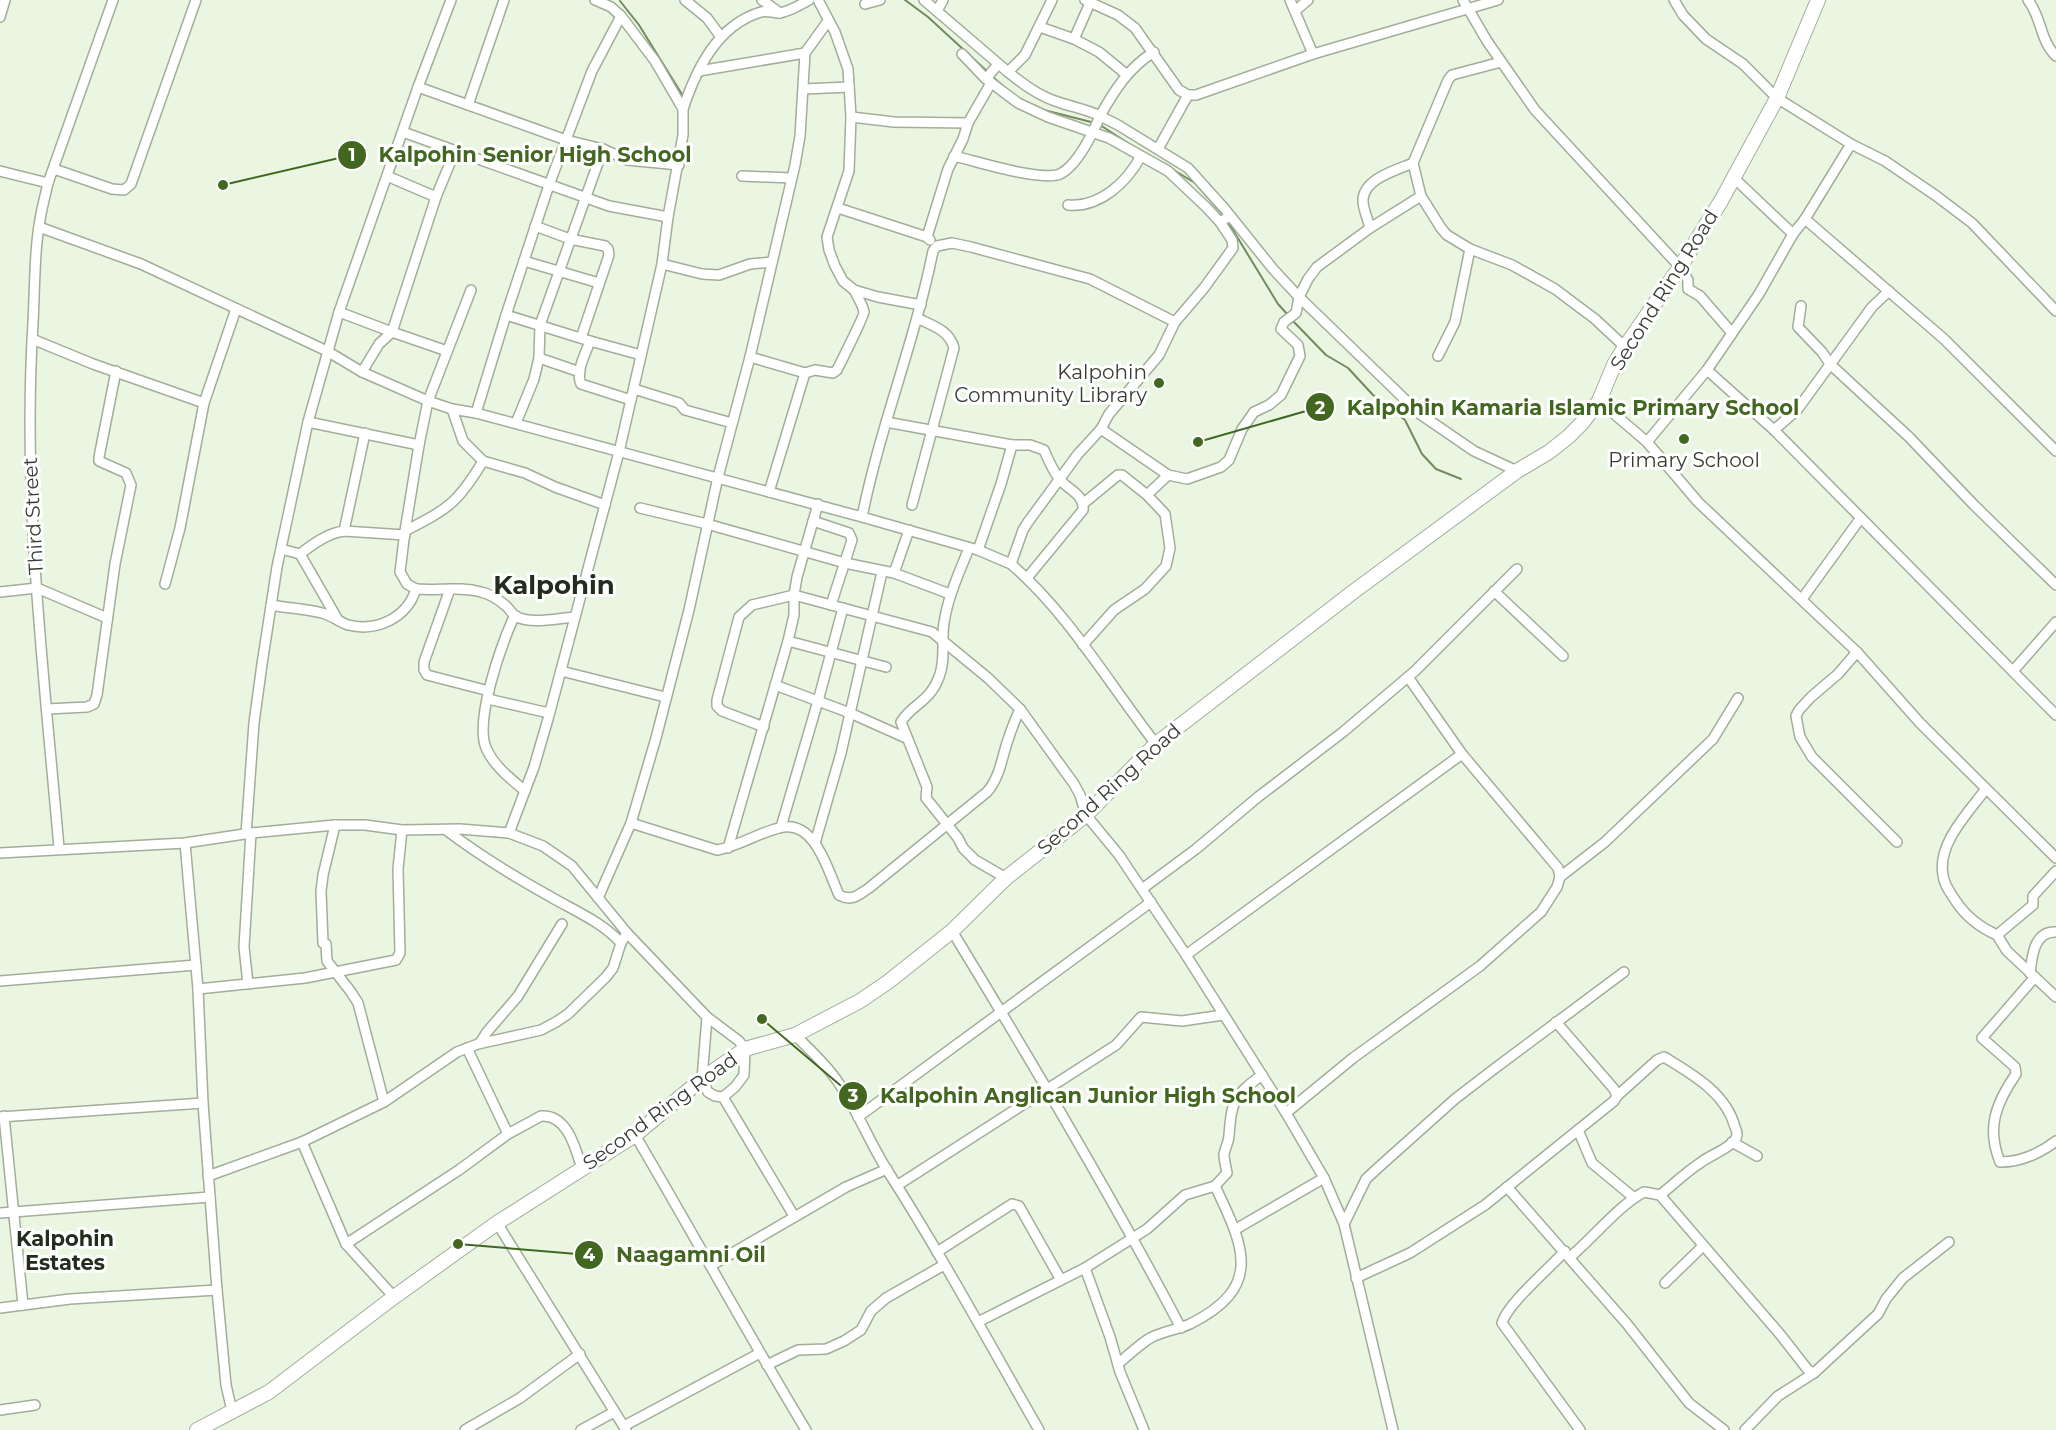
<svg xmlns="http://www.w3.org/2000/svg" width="2056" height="1430" font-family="Montserrat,sans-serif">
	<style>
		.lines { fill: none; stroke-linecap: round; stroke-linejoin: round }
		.stream { stroke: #718b5f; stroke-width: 2 }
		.street-casing { stroke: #a2ad9a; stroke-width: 12 }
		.secondary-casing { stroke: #a2ad9a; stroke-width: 16 }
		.street { stroke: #fff; stroke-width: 9 }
		.secondary { stroke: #fff; stroke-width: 14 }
		.poi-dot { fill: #426721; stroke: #fff; stroke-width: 2 }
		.labels { text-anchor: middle; stroke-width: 6; stroke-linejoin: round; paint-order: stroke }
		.street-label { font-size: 20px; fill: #373c34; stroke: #fff }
		.poi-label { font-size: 20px; fill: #373c34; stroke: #fff; text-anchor: end }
		.neighbourhood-label { font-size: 21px; font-weight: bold; fill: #242d1d; stroke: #fff }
		.district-label { font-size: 26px; font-weight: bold; fill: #242d1d; stroke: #fff }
		.leader { fill: none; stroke: #426721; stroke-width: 2 }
		.callout-dot { fill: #426721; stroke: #fff; stroke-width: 2 }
		.mark-label { font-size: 18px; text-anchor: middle; font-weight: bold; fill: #fff }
		.callout-label { font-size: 21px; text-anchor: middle; font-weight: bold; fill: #426721; stroke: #fff; stroke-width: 6; stroke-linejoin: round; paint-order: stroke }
	</style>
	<rect width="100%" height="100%" fill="#eaf6e2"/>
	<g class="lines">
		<g class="stream">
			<path d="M905,0L928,17L989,73"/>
			<path d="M620,1L639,25L683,96"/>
			<path d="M993,77L1004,87"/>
			<path d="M1040,109L1095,123"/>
			<path d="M1100,125L1131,145"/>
			<path d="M1172,169L1195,183L1225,217"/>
			<path d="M1228,222L1278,304L1288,315"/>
			<path d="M1292,320L1326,355L1348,368L1373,395L1405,420L1422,454L1436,469L1461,479"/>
		</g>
		<defs>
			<g id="street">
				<path d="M685,0L707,18L721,37"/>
				<path d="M762,0L780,13"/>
				<path d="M818,0L835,32L848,69L851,117L849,171L827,237L829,250L835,266L843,281L854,290L878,297L921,305"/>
				<path d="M924,0L1008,72"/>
				<path d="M1052,0L1025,55L1008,72C1023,84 1039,96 1058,102C1072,107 1086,109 1100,116C1114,91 1129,67 1154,52"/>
				<path d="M1085,0L1118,15L1135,28L1179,90L1188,95H1196L1313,54L1498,0"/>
				<path d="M1290,0L1313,54"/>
				<path d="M1463,0L1487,41L1535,110L1680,267L1688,280V289L1700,296L1732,333"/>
				<path d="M1674,0L1683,15L1706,39L1743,64L1777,98L1851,144L1885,161L1935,195L1972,223L2056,311"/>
				<path d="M2028,0C2042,18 2040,41 2056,56"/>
				<path d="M865,4L880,0"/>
				<path d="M937,11L943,0"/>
				<path d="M1295,11L1308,0"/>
				<path d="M0,17L5,0"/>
				<path d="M1040,27L1074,39L1090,3"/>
				<path d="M1074,39L1099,52L1127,75"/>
				<path d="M962,54L986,79L998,64"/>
				<path d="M1501,62L1452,75L1448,80L1413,163L1421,196L1441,228L1447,235L1470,249L1512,265L1555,289L1595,319L1625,347"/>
				<path d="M699,71L805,53"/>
				<path d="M986,79L1018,103L1048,117L1109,138L1168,171L1206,207L1220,222"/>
				<path d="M418,87L566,140L603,149L627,160L679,165"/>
				<path d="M804,89L849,87"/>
				<path d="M468,105L504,0"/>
				<path d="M683,109C696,70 717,25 761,12C767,10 773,13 779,13C789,12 800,5 809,0"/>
				<path d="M851,117L894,122L968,123"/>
				<path d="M403,132L609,206L668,217"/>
				<path d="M1158,149L1188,95"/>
				<path d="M954,156C976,161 1041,182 1060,174C1077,166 1093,133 1100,116L1118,125L1188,168L1224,208L1273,269L1299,297L1420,414L1474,451L1517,471"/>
				<path d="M54,169L112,189L124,190L131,184L196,0"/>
				<path d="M0,171L48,183"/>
				<path d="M387,176L436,197"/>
				<path d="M742,176L791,178"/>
				<path d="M1734,178L1793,234"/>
				<path d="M1068,205C1100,208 1127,182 1141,156"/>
				<path d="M838,208L927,237L930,240"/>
				<path d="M1805,219L1944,339L2056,451"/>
				<path d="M535,226L570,239L605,246L608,249L609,255L581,338"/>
				<path d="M39,227L141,264L327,351L362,372L428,401L452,409L476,413L862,517C880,427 915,341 933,251L937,246L952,243L971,247L1090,279L1175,322"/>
				<path d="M1370,228C1368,219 1362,207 1363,199C1365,178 1397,170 1413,163"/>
				<path d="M927,237L948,169L963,139L968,123L991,83"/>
				<path d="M524,261L599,283"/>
				<path d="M662,264L702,274L719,275L750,264L772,262"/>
				<path d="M1801,306L1798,327L1822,352L1830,364L1909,437L1974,505L2056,585"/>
				<path d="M339,312L392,332L436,197L455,151"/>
				<path d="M506,315L590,341L641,355"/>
				<path d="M32,339L93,364L204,403"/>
				<path d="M590,341C586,353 575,372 581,384L631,400"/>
				<path d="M1438,356L1455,322L1470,249"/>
				<path d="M750,357L805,373L769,492"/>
				<path d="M539,358L580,372"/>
				<path d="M1707,370L1774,430L2056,715"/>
				<path d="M362,372L379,344L392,332L447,351"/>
				<path d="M805,373L815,370L833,373L837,370C841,362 864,316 864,312C863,305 857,296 854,290"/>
				<path d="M634,389L679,403L685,410L732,423"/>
				<path d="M1599,401L1647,442L1698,502L1857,652L1920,723L2056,858"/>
				<path d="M452,409L463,441L483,461L525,473L555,487L605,505"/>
				<path d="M476,413L506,315L549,185L592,71L621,16"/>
				<path d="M308,422L419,445"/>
				<path d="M886,422L1012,445H1030L1044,450C1048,459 1052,469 1058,477C1065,489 1085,493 1083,510L1027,578"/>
				<path d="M516,423L534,379L539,358L540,325L603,149"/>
				<path d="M1101,429L1168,475L1187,479L1221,467L1229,460L1242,429L1254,412L1269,405L1281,395L1300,356L1298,345L1281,329L1284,322L1296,313L1299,297L1308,279L1317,267L1370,228L1421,196"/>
				<path d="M1774,430L1797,410L1872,307L1889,291"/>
				<path d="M1647,442L1707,370L1759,294L1793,234L1805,219L1851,144"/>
				<path d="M1147,495L1168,475"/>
				<path d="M912,505L954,348C949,330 933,326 917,318"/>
				<path d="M640,508L707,524L845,563L894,573L950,594"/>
				<path d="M862,517L978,550L1011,564L1023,530L1028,522L1078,454L1101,429L1109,414L1159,355L1175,322L1204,288L1233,248L1232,240L1220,222L1230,216"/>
				<path d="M813,521L849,533L852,540L831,605"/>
				<path d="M344,531L365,433"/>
				<path d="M405,531L419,445L428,401L471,290"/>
				<path d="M969,548C959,573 948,596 944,623C941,641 946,660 939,677C930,702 912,704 901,722L927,787L926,798L958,838L963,848L975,860L1006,878"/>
				<path d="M281,549L300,554C313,544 328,533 344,531L405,535"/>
				<path d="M978,550L1001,484L1012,445"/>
				<path d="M300,554L338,620"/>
				<path d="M1011,564C1069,614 1109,684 1156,744"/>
				<path d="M894,573L909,530"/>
				<path d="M165,584L180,528L204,403L236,309"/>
				<path d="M416,589C438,591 460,586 481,592C490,594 498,599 506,606C509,608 512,614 515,616C531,625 558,618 575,617"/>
				<path d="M450,589L424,662V670L427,675L489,691"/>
				<path d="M1494,591L1563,656"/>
				<path d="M0,592L37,588L107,618"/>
				<path d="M1802,599L1860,519"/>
				<path d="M271,605C287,608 306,609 322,613C331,615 339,622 348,625C377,632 407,618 416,589L407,584L400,572L405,531C448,509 458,503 483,461"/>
				<path d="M516,616L513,619C501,646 473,724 487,750C495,767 511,779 525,791"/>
				<path d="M788,641L886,667"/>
				<path d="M1083,645L1114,610L1145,589L1166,566L1170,548L1165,514L1147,495L1122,475H1118L1084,503"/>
				<path d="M1857,652L1838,674L1811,697L1799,710L1796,716L1800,737L1812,757L1897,842"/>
				<path d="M561,671L665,697"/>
				<path d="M2013,671L2056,622"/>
				<path d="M775,685L850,713L906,738"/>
				<path d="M488,699L549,713"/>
				<path d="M47,709L87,707L94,704L97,695L115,564L131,485L126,473L99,461V457L116,371"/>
				<path d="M764,727L722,711L717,706V700L739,617L752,605L794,595L932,632L988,678L1020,709L1074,784L1080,795L1086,815L1119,855L1186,955L1286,1113L1324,1178L1344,1224L1393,1430"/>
				<path d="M1985,790C1968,813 1937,844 1943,875C1944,885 1950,892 1955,900C1966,917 1979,927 1997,935L2033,905V896L2056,871"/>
				<path d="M631,823L717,850C739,846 758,833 779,828C815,818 828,871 839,895C852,902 858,895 869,888L987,792C1001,776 1002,755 1009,737C1012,727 1016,718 1020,709"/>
				<path d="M335,825L323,875L321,891L323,943L326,944L327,961L351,992L358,1003L384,1102"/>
				<path d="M781,827L818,701L843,608"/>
				<path d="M446,830C479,855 515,877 551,897C575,911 602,922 621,943"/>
				<path d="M509,833L534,767L548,719L619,452L662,264L668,217L683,135V109L655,61L621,16L611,7L595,0"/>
				<path d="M246,834L254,723L262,664L277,567L308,422L339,312L418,87L451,0"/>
				<path d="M185,843L198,989L203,1103L217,1290L226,1385L232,1411"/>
				<path d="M815,843L841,753L882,572"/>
				<path d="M59,848C44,674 22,498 33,323C35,285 34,246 42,209C44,200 46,192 48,183L113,0"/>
				<path d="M728,848L788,641L794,615V595L797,577L818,504"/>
				<path d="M0,853L185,843L251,833L335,825H365L402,830L460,829L509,833L543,846L572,866L627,933L707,1017L739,1041L745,1049L744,1075L735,1087L723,1097"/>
				<path d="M1560,877L1605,842L1713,739L1738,698"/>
				<path d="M1142,889L1196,849L1258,797L1343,732L1415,671L1517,569"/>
				<path d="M598,898L631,823L656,738L689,610L718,477L750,357L795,165L800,136L805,53L828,21"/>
				<path d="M952,931C1032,1062 1110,1193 1181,1328"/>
				<path d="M1997,935L2007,951L2056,997"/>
				<path d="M1186,955L1462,754"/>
				<path d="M2030,973C2032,956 2034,931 2056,932"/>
				<path d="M2035,977L1982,1038L2015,1067L2016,1074C1996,1103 1986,1128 2000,1162C2021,1162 2039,1154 2056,1141"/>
				<path d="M0,981L196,965"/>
				<path d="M248,984L244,947L251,833"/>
				<path d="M198,989L305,978L396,960L400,953L398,869L402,830"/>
				<path d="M707,1017L702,1079L708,1092L715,1096L723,1097L794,1216"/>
				<path d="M795,1035C810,1050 826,1064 838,1082C857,1110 869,1141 887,1170C941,1254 989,1343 1039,1430"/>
				<path d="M480,1043L487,1032L518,996L562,924"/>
				<path d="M467,1048L508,1134"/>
				<path d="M1617,1096L1657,1060L1664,1057C1692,1074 1726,1093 1735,1127C1737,1131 1738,1136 1735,1140C1727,1150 1710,1155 1700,1163C1686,1172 1673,1185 1660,1195"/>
				<path d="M1286,1113L1353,1058L1480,966L1541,912L1557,887L1560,877L1558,868L1462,754L1408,677"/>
				<path d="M4,1116L23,1305"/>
				<path d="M0,1117L203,1103"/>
				<path d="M858,1117L1151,902"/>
				<path d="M1578,1130L1592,1163L1633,1197"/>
				<path d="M635,1135C693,1233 747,1333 806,1430"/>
				<path d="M302,1142L346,1244L394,1297"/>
				<path d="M1732,1142L1757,1156"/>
				<path d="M208,1176L302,1142L384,1102L457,1052L478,1044L541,1030L556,1022L568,1014L606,977L613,968L621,943L627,933"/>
				<path d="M898,1185L1116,1045L1141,1017L1182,1021L1223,1015"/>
				<path d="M1507,1187L1627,1324L1689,1403L1724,1430"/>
				<path d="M0,1213L210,1197"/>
				<path d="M497,1223L626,1430"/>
				<path d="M1344,1224L1366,1179L1380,1166L1455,1099L1494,1069L1624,972"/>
				<path d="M1236,1229L1324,1178"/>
				<path d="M346,1244L459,1170L508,1134L541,1116C568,1114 576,1150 582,1169"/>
				<path d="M1565,1251C1550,1268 1508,1303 1502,1323L1580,1430"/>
				<path d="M937,1252L1012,1204L1019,1206L1061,1280"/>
				<path d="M1570,1257C1594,1237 1618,1206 1644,1192L1660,1195L1779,1333L1808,1370L1814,1373L1778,1396L1745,1430"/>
				<path d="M712,1265L846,1187L887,1169"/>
				<path d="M1085,1268L1110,1337L1120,1372L1144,1430"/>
				<path d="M1356,1278L1410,1253L1485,1205L1614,1101L1617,1096L1614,1089L1556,1022"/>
				<path d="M1665,1283L1703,1246"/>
				<path d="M0,1308L70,1299L217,1290"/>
				<path d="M978,1322L1085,1268L1147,1229L1185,1195L1215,1186L1227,1173C1226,1167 1224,1160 1224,1154C1225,1148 1229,1142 1229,1135C1232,1101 1233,1096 1262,1075"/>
				<path d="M1118,1364C1127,1356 1137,1347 1147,1340C1158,1332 1177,1330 1190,1324C1264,1287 1244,1247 1215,1186"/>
				<path d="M767,1365L798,1350L826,1349L844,1341L861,1330L871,1311L886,1298L944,1265"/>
				<path d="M1814,1373L1878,1314L1886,1299L1903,1278L1949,1242"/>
				<path d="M0,1410L35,1405"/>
				<path d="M624,1426L760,1353"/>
				<path d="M465,1430L520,1398L580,1354"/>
				<path d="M581,1430L614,1412"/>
			</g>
			<path id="secondary" d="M197,1430L269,1392L394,1297L497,1223L635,1135L702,1079L745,1049L795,1035L860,1001L888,982L952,931L1006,878L1086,815L1156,744L1353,592L1517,471L1549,452L1568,437L1582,423L1599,401L1614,365L1625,347L1680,267L1721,201L1777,98L1818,0"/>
		</defs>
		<use href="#street" class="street-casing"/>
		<use href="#secondary" class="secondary-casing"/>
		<use href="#street" class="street"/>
		<use href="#secondary" class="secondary"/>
	</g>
	<g class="poi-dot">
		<circle cx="1159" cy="383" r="6"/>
		<circle cx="1684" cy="439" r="6"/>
	</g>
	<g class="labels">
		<g class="street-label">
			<text transform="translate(1664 290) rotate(-58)" y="7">Second Ring Road</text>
			<text transform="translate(33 516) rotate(-93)" y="7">Third Street</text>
			<text transform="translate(1109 789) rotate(-42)" y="7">Second Ring Road</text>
			<text transform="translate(660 1111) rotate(-36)" y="7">Second Ring Road</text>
		</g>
		<g class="poi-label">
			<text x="1147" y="379">Kalpohin<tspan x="1147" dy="23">Community Library</tspan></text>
			<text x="1684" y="467" text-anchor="middle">Primary School</text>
		</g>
		<g class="neighbourhood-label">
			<text x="65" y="1246">Kalpohin<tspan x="65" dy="24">Estates</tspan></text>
		</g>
		<g class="district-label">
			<text x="554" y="594">Kalpohin</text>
		</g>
	</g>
	<path class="leader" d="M223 185L352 155M1198 442L1320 407M762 1019L853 1096M458 1244L589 1255"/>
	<g class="callout-dot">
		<circle cx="223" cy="185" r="6"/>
		<circle cx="1198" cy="442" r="6"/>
		<circle cx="762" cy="1019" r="6"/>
		<circle cx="458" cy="1244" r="6"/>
		<circle cx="352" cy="155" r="15"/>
		<circle cx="1320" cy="407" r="15"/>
		<circle cx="853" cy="1096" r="15"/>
		<circle cx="589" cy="1255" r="15"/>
	</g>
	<g class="mark-label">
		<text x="352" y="161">1</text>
		<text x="1320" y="414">2</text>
		<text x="853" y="1102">3</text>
		<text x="589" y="1261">4</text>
	</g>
	<g class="callout-label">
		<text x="535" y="162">Kalpohin Senior High School</text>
		<text x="1573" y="415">Kalpohin Kamaria Islamic Primary School</text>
		<text x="1088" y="1103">Kalpohin Anglican Junior High School</text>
		<text x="691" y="1262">Naagamni Oil</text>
	</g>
</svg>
